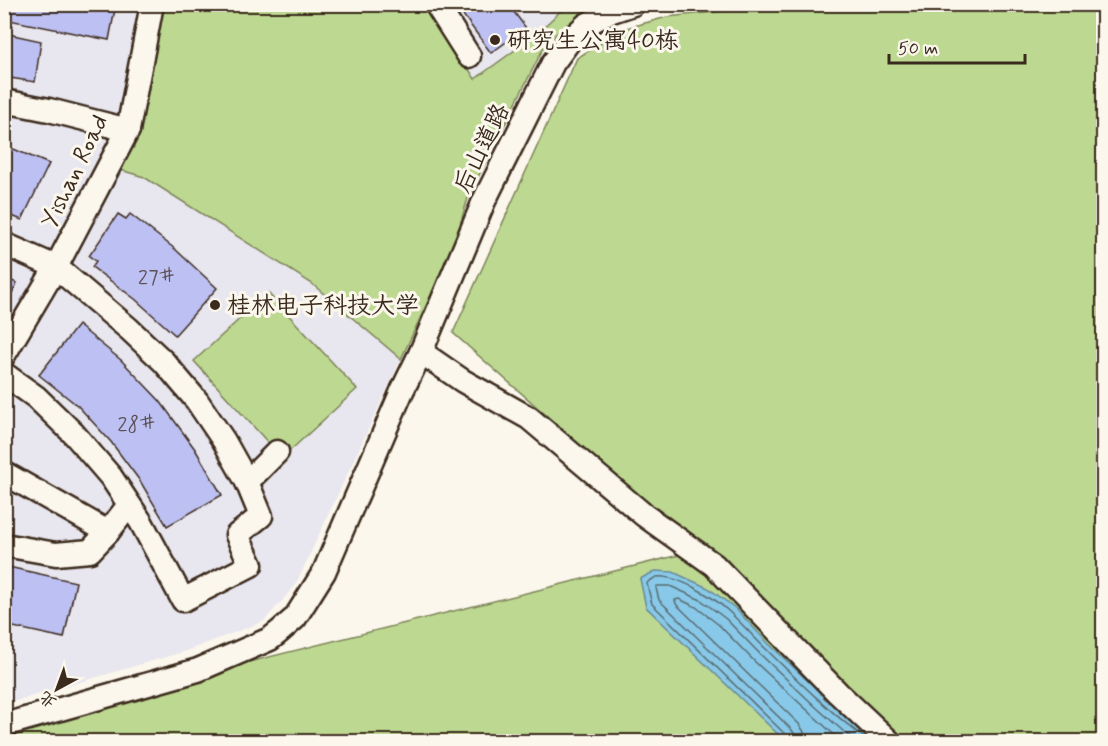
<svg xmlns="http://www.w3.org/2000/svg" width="1108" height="746" font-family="Mynerve,'LXGW WenKai TC',sans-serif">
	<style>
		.built { fill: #e8e6ee }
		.green { fill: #bdd991; stroke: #7c8258; stroke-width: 1.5 }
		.water { fill: #88c9e9; stroke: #698998; stroke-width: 1.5 }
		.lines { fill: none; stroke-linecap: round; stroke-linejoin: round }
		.shore { stroke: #5a6a6f; stroke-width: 1.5 }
		.building { fill: #bdc0f2; stroke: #3b2a1e; stroke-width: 1.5 }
		.minor-casing { stroke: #3b2a1e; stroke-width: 27 }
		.minor { stroke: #fbf7ec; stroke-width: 22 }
		.poi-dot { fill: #3b2a1e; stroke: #fbf7ec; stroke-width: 2 }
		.labels { text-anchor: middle; stroke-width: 6; stroke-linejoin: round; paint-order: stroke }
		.number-label { font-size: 21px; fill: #5c5053 }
		.poi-label { font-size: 24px; fill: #3b2a1e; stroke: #fbf7ec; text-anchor: start }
		.street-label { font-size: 24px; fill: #3b2a1e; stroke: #fbf7ec }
	</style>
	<rect width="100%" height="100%" fill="#fbf7ec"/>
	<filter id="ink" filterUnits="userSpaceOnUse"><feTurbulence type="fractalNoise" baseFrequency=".0167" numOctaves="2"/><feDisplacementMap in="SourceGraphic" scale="12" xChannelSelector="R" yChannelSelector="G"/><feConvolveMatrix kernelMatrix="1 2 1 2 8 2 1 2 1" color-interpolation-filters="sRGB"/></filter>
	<g filter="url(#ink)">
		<path class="built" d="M5,5H595L561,29L544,47L469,195L452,250L295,586L264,621L186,651L5,704Z"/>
		<g class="green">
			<path d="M162,5H428L475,79L533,37L567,5H595L561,29L544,47L469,195L452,250L401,359L311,283L144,177L117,169Z"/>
			<path d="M781,5H1103V741L5,742L4,723L699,550L453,333L577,58L623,29L667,17Z"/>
			<path d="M268,293L357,389L282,458L194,361Z"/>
		</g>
		<path class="water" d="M655,571L673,572L708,588L735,608L769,644L826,698L877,741H785L646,607L640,579Z"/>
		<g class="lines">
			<g class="shore">
				<path d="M788,742L786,735L652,604L647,584L648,582C649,581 655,578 656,577C670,575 693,586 704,593C729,607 746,630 766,649C799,682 832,714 870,742"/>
				<path d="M796,742L795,735L792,730L659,600L656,588L657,586H670L701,600L726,619L760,654L817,708L843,731L857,742"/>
				<path d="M805,742L804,732L799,724L676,604L675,600L679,599L696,607L719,625L754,661L842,742"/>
			</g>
		</g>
		<g class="building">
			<path d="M4,4H116L109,40L4,19Z"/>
			<path d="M455,4H508L526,28L491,53Z"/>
			<path d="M4,33L41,41L35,82L4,77Z"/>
			<path d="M4,145L49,164L22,220L4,213Z"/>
			<path d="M118,214L126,219L130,214L175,249L217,288L175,335L135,299L92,267L96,261L89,256Z"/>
			<path d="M4,278L17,283L4,310Z"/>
			<path d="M78,325L121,360L160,401L195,449L222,495L167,526L140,481L111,442L78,406L39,375Z"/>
			<path d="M4,566L76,582L64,638L4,625Z"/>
		</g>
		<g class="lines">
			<defs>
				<g id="minor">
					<path d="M436,4L469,56"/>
					<path d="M4,101L49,110L128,130"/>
					<path d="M4,244L56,267L129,329L164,362L197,401L224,441L247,482"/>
					<path d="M421,352L463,381L529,418L644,515L714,565L838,693L890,742"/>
					<path d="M4,355L56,267L128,130L152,4"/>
					<path d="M4,374L36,397L74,434L111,477L141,522L183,600L251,565L237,535L261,516L247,482L277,452"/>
					<path d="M4,473L108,532"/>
					<path d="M4,545L56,554L90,551L108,532L129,505"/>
					<path d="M4,725L198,670L270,639L279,632L295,618L324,572L402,391L421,352L484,201L553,63L570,40L586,25L609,12L633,4"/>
				</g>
			</defs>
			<use href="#minor" class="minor-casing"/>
			<use href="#minor" class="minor"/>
		</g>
	</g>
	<g class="poi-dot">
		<circle cx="495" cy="40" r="6"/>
		<circle cx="215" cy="305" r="6"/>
	</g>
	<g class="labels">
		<g class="number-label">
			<text x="156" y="284">27#</text>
			<text x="136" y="431">28#</text>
		</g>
		<g class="poi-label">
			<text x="507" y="48">研究生公寓40栋</text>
			<text x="227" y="313">桂林电子科技大学</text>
		</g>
		<g class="street-label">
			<text transform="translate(481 148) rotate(-64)" y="8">后山道路</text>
			<text transform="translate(74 171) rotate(-64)" y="8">Yishan Road</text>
		</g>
	</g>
	<rect width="1108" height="746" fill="none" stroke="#fbf7ec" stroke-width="24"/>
	<rect x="12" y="12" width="1084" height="722" fill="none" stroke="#3b2a1e" stroke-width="2" filter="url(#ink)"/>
	<g transform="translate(57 689) rotate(221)" stroke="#fbf7ec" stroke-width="4.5" paint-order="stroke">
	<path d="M0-4.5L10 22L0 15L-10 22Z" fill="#3b2a1e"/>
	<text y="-9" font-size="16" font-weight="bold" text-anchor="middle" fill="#3b2a1e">北</text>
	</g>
	<path d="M889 54v9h136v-9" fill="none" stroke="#3b2a1e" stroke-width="3"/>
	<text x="898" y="54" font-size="18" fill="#3b2a1e" stroke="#fbf7ec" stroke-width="4.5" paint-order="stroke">50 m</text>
</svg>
